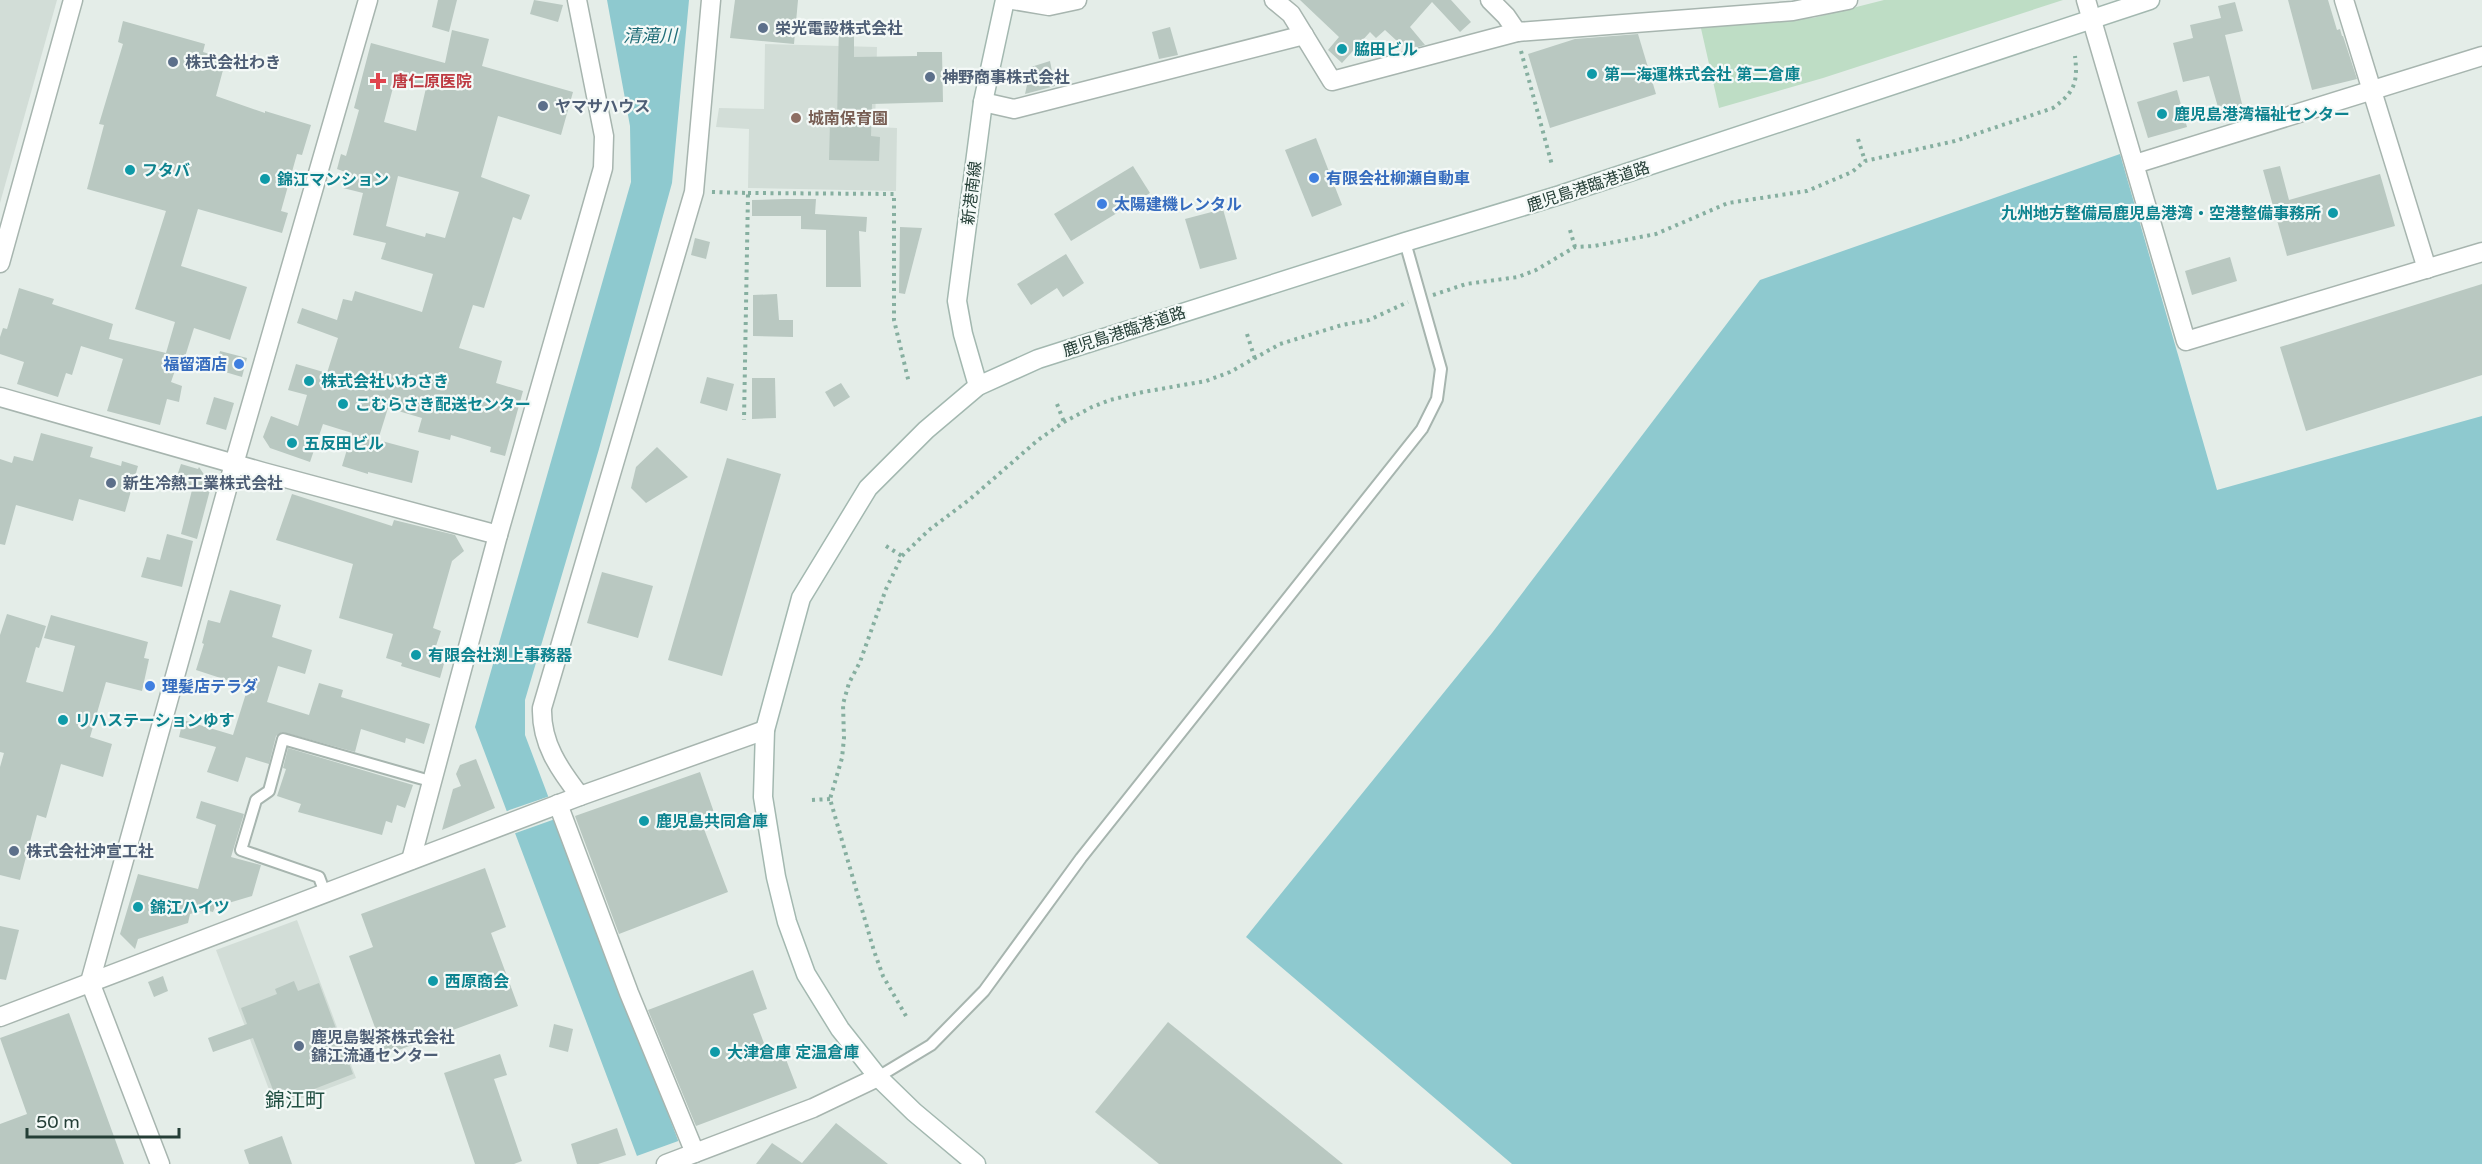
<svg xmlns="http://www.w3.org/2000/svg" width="2482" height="1164" font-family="'Varela Round','Noto Sans JP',sans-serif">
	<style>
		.built { fill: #d2ddd7 }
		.green { fill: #beddc5 }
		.water { fill: #8ec9cf }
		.pier { fill: #e4ede8 }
		.building { fill: #b9c8c1; fill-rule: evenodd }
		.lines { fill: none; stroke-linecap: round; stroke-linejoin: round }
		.lane-casing { stroke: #a7b5af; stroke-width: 14 }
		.street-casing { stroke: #a7b5af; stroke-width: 21 }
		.secondary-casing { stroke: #a3b8b0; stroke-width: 21 }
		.path { stroke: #86afa0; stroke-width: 4; stroke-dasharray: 3 4.5; stroke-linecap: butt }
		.lane { stroke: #fff; stroke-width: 10 }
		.street { stroke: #fff; stroke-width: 18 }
		.secondary { stroke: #fff; stroke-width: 18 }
		.service-dot { fill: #5c6f8a; stroke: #f4f9f7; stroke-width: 2 }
		.culture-dot { fill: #0f9aa8; stroke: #f4f9f7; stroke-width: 2 }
		.health-dot { fill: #e0444e; stroke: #f4f9f7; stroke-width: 2 }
		.education-dot { fill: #8d6e63; stroke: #f4f9f7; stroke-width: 2 }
		.shop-dot { fill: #3f7fe0; stroke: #f4f9f7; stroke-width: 2 }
		.labels { text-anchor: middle; stroke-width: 4.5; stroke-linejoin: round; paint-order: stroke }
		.service-label { font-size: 16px; font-weight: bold; fill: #4e5e75; stroke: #f4f9f7; text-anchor: start }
		.culture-label { font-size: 16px; font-weight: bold; fill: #0d838f; stroke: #f4f9f7; text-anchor: start }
		.health-label { font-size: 16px; font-weight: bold; fill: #be3a42; stroke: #f4f9f7; text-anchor: start }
		.education-label { font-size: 16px; font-weight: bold; fill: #785e54; stroke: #f4f9f7; text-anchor: start }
		.shop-label { font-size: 16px; font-weight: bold; fill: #366cbe; stroke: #f4f9f7; text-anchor: start }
		.street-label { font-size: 16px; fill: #243e36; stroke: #f4f9f7 }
		.water-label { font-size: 18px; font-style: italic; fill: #206d78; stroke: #f4f9f7 }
		.quarter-label { font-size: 20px; fill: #204f42; stroke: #f4f9f7 }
	</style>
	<rect width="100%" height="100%" fill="#e4ede8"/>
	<g class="built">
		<path d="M0,0H57L0,203Z"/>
		<path d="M765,44L877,47L875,127L897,128L896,191L748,188L749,129L716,127L719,108L764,109Z"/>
		<path d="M297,920L356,1078L276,1108L216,950Z"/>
	</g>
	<path class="green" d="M1884,0H2063L1823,78L1719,108L1700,24L1813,18Z"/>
	<g class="water">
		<path d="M607,0H689L672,183L599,449L525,700V735L687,1164H640L475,727L631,182L630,126Z"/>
		<path d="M2120,154L2217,490L2482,416V1164H1512L1246,937L1492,633L1760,280Z"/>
	</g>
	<g class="pier">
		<path d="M550,796L558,818L513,834L504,812Z"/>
		<path d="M681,1140L690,1164H637L634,1157Z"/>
	</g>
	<g class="building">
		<path d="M438,0H457L449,32L432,27Z"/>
		<path d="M534,0L563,5L558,22L530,14Z"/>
		<path d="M735,0H798L794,44L730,38Z"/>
		<path d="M1300,0H1451L1471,22L1460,32L1432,2L1410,27L1425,45L1407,50L1399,39L1397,41L1385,30L1376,38L1370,32L1342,63L1328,50L1339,37Z"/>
		<path d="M2288,0H2328L2337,30L2340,29L2342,36H2343L2357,79L2312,90Z"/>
		<path d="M2235,2L2243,31L2225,35L2245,116L2230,120L2228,112L2220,114L2209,76L2183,82L2173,43L2193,38L2190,25L2221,18L2218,6Z"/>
		<path d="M123,21L205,44L203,52L226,59L216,96L265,113V111L311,125L302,155L297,154L281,211L288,213L282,233L198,209L181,266L247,287L230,340L194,328L184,360L179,359L171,382L182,386L179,402L167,399L160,425L107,411L123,359L81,346L72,375L66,373L58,397L17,384L24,362L0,354V337L3,328L7,329L19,288L54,299L52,304L113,324L109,339L166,353L175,322L135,309L166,211L87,189L104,125L99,124L123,44L118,42Z"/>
		<path d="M839,22H854V57L917,56V52H942L943,102L872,104L871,136L880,137L879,161L829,160L830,122H837Z"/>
		<path d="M1170,27L1178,55L1159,59L1152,32Z"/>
		<path d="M452,30L489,39L482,66L573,92L561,135L498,116L481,177L530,195L521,220L513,217L484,308L473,305L459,348L502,361L496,383L523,391L505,456L490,452L491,447L451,435L450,440L418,432L422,418L388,408L378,440L419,451L412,483L368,472V474L342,466L352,433L323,424L310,462L270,448L263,437L271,416L298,426L307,395L288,390L296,364L327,373L338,338L297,323L302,308L337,320L343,299L352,301L355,291L422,312L433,274L381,259L386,243L353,235L363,193L343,188L348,173L337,169L341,154L346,156L359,110L354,108L371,43L445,63ZM395,80L426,88L416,131L384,122ZM398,176L459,192L445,238L426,233L425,237L386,226Z"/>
		<path d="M1638,34L1656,94L1550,128L1528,54L1575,39Z"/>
		<path d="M1050,61L1055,86L1025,94L1031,67Z"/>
		<path d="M2177,90L2187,127L2148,138L2137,102Z"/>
		<path d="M1316,138L1342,205L1312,217L1285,150Z"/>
		<path d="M1133,166L1150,193L1071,241L1054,214Z"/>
		<path d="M2280,166L2289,200L2380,174L2395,226L2287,256L2263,170Z"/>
		<path d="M785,199H816L815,214L867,217L866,232L859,231L861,287H826V230L801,229V216H752V200Z"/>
		<path d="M1223,209L1237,259L1200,269L1185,219Z"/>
		<path d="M900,227L922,228L905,294L899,293Z"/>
		<path d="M695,238L710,242L706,259L691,255Z"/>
		<path d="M1066,254L1084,283L1063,297L1057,288L1031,305L1017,284Z"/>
		<path d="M2230,257L2237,281L2192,295L2185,271Z"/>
		<path d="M2482,284V375L2306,431L2280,347Z"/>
		<path d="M777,294L779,320H793V337L753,336V295Z"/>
		<path d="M220,351L247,358L242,377L215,369Z"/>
		<path d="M707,377L734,384L727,411L700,403Z"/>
		<path d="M752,378H775L776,418L752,419Z"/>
		<path d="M841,383L850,397L834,407L825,392Z"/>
		<path d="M214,397L234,403L226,430L206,424Z"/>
		<path d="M41,433L93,447L90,457L121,466L122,461L138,466L125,512L79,499L73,521L16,505L5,545L0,544V459L12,463L14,456L33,461Z"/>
		<path d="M657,447L688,477L646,503L631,488L636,467Z"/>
		<path d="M727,458L781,474L722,676L668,660Z"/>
		<path d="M181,464L198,469L199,467L215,491L210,490L197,539L181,534L193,486L175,482Z"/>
		<path d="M292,494L392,526L394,520L455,535L464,551L452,561L433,628L441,631L435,649L447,653L440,678L401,666L402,663L386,658L393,634L339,618L353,564L276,540Z"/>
		<path d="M167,534L193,541L182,587L141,577L147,557L160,560Z"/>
		<path d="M602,572L653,586L638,638L587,623Z"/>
		<path d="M230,590L281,605L272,637L312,650L305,674L278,666L267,702L309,715L319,683L343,690L341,697L430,724L424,744L406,738L405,743L361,729L355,752L282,732L276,736L269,764L246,757L238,782L207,772L216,747L179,737L183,720L233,735L248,687L196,670L204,644L202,643L208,620L220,623Z"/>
		<path d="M7,614L46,626L39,648L36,647L26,682L63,692L75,646L44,638L51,615L148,642L144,658L149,659L142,691L106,682L90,737L112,744L103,777L61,764L46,818L37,815L20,880L0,875V767L4,753L0,752V635Z"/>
		<path d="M288,748L413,785L405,808L397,805L392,823L386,821L382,835L298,812L301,804L277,796L286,769L283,768Z"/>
		<path d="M476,759L495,808L442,830L453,789L461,786L456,774L460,765Z"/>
		<path d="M700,772L718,824L704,829L728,892L619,934L575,816Z"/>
		<path d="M201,801L244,814L231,857L261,865L252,896L215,907L213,912L205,910L190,914L188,923L138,939L135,949L120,934L138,874L198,889L216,825L196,818Z"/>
		<path d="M485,868L506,927L491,933L518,1006L385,1055L349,956L373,947L361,914Z"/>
		<path d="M0,926L19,930L6,980L0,979Z"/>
		<path d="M753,970L767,1009L753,1014L768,1054L782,1049L797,1088L696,1126L648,1010Z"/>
		<path d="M163,976L168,991L154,997L148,982Z"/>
		<path d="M294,981L298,991L319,983L353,1074L278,1103L253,1038L213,1052L208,1038L247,1024L241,1008L277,994L275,989Z"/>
		<path d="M69,1013L124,1164H0V1124L27,1114L0,1038Z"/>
		<path d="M1168,1022L1343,1164H1159L1095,1112Z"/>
		<path d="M554,1024L573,1029L568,1052L549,1047Z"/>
		<path d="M500,1054L507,1075L494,1079L522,1161L514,1164H475L444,1073Z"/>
		<path d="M836,1123L888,1164H756L772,1143L802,1163Z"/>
		<path d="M617,1128L626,1155L598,1164H577L571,1144Z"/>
		<path d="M282,1136L292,1164H249L244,1150Z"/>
	</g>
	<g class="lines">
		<defs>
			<g id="lane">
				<path d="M325,893L319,877L241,850L256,800L269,791L283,739L430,781"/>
				<path d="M878,1077L931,1045L984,991L1081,858L1422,429L1437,399L1441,369L1405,242"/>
			</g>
			<g id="street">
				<path d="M1013,0L1049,6L1077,0"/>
				<path d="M1274,0L1291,14L1332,81L1517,32L1793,11L1848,0"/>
				<path d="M1490,0L1506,16L1517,32"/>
				<path d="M2086,0L2186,341L2482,252"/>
				<path d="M2344,0L2427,269"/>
				<path d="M983,102L1014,109L1304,35"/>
				<path d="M2135,164L2482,56"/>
				<path d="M0,263L73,0"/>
				<path d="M0,397L263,472L498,535"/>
				<path d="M580,796C559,769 541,743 542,708L694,192L711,0"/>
				<path d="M558,804L629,993L695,1153"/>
				<path d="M411,860L498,535L603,168L604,136L577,0"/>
				<path d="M0,1017L580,796L765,730"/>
				<path d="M160,1164L90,982L234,464L368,0"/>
				<path d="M666,1164L813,1108L878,1077"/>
			</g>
			<g id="secondary">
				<path d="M978,386L963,334L957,301L983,102L1005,0"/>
				<path d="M976,1164L914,1112L878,1077L840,1029L806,974L787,922L776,877L763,797L765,730L801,598L868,488L926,430L978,386L1038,359L1405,242L1560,195L2150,0"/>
			</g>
		</defs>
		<use href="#lane" class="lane-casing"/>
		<use href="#street" class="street-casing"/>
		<use href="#secondary" class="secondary-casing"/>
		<g class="path">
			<path d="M1521,51L1552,165"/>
			<path d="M1858,139L1865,161"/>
			<path d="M712,192L748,193L744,420"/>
			<path d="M748,193L894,194V320L909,383"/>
			<path d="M1570,230L1575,247"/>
			<path d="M1433,295L1466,284L1518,277L1536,270L1575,247L1594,246L1656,234L1728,203L1807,191L1852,172L1865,161L1955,141L2053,108C2075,92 2078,82 2075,56"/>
			<path d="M1247,334L1255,359"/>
			<path d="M1057,404L1064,422"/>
			<path d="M886,546L902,556"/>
			<path d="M812,800L830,799"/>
			<path d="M906,1016L883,976L874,951L830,799L842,758L844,738L843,704L849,683L860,662L886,589L902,556L929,530L969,500L1038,440L1064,422L1092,407L1110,400L1143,392L1206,381L1230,372L1280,344L1342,325L1369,320L1408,302"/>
		</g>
		<use href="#lane" class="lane"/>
		<use href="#street" class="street"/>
		<use href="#secondary" class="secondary"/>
	</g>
	<g class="service-dot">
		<circle cx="763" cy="28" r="6"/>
		<circle cx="173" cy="62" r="6"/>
		<circle cx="930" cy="77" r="6"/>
		<circle cx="543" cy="106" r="6"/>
		<circle cx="111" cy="483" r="6"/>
		<circle cx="14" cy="851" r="6"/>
		<circle cx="299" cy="1046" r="6"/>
	</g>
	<g class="culture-dot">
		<circle cx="1342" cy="49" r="6"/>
		<circle cx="1592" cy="74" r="6"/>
		<circle cx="2162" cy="114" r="6"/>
		<circle cx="130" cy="170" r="6"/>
		<circle cx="265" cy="179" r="6"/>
		<circle cx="2333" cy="213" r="6"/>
		<circle cx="309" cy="381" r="6"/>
		<circle cx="343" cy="404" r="6"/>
		<circle cx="292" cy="443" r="6"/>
		<circle cx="416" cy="655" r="6"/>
		<circle cx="63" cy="720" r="6"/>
		<circle cx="644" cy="821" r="6"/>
		<circle cx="138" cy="907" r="6"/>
		<circle cx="433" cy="981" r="6"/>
		<circle cx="715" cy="1052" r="6"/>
	</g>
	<path class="health-dot" d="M375 72h6v6h6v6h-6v6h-6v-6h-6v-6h6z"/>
	<circle class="education-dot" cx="796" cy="118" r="6"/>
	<g class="shop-dot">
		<circle cx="1314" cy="178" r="6"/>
		<circle cx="1102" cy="204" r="6"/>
		<circle cx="239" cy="364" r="6"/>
		<circle cx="150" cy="686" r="6"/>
	</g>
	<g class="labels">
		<g class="service-label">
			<text x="775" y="34">栄光電設株式会社</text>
			<text x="185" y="68">株式会社わき</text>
			<text x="942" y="83">神野商事株式会社</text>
			<text x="555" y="112">ヤマサハウス</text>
			<text x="123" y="489">新生冷熱工業株式会社</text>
			<text x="26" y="857">株式会社沖宣工社</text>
			<text x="311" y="1043">鹿児島製茶株式会社<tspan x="311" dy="18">錦江流通センター</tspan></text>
		</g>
		<g class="culture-label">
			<text x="1354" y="55">脇田ビル</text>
			<text x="1604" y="80">第一海運株式会社 第二倉庫</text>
			<text x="2174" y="120">鹿児島港湾福祉センター</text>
			<text x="142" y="176">フタバ</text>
			<text x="277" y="185">錦江マンション</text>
			<text x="2321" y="219" text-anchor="end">九州地方整備局鹿児島港湾・空港整備事務所</text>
			<text x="321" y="387">株式会社いわさき</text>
			<text x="355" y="410">こむらさき配送センター</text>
			<text x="304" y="449">五反田ビル</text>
			<text x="428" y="661">有限会社渕上事務器</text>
			<text x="75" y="726">リハステーションゆす</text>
			<text x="656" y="827">鹿児島共同倉庫</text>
			<text x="150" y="913">錦江ハイツ</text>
			<text x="445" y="987">西原商会</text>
			<text x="727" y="1058">大津倉庫 定温倉庫</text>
		</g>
		<g class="health-label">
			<text x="392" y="87">唐仁原医院</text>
		</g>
		<g class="education-label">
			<text x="808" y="124">城南保育園</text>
		</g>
		<g class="shop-label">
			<text x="1326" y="184">有限会社柳瀬自動車</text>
			<text x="1114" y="210">太陽建機レンタル</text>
			<text x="227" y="370" text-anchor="end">福留酒店</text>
			<text x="162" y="692">理髪店テラダ</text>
		</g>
		<g class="street-label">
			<text transform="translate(1588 186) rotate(-18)" y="6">鹿児島港臨港道路</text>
			<text transform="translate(971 193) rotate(-83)" y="6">新港南線</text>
			<text transform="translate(1124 331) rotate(-18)" y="6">鹿児島港臨港道路</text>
		</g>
		<g class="water-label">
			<text x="650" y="42">清滝川</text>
		</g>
		<g class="quarter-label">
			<text x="295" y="1107">錦江町</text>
		</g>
	</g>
	<path d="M27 1128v9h152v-9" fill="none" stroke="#243e36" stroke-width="3"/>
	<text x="36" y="1128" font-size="18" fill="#243e36" stroke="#f4f9f7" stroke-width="4.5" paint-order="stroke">50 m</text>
</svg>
